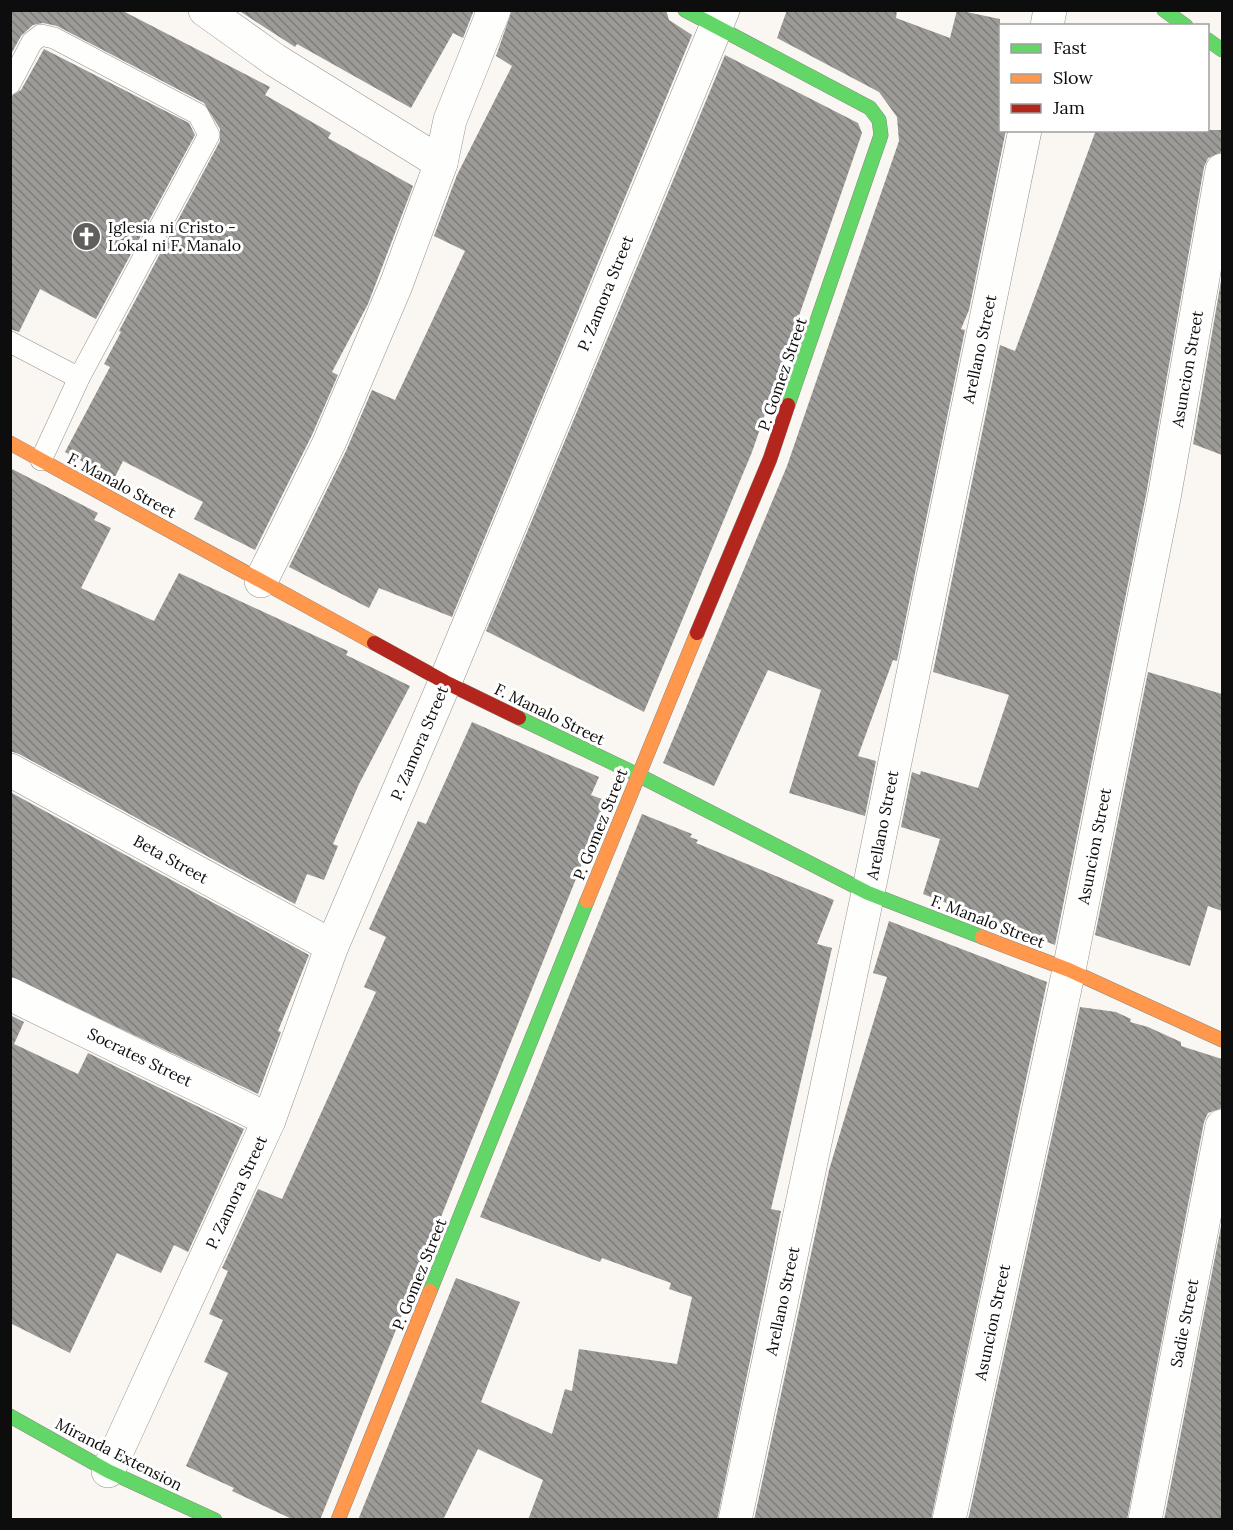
<svg xmlns="http://www.w3.org/2000/svg" width="1233" height="1530" font-family="Lora,serif">
	<style>
		.building { fill: url(#building-back-hatch) }
		.lines { fill: none; stroke-linecap: round; stroke-linejoin: round }
		.lane-casing { stroke: #949290; stroke-width: 22 }
		.street-casing { stroke: #949290; stroke-width: 34 }
		.fast-casing { stroke: #8a8987; stroke-width: 15 }
		.slow-casing { stroke: #8a8987; stroke-width: 15 }
		.jam-casing { stroke: #8a8987; stroke-width: 15 }
		.lane { stroke: #fefefd; stroke-width: 21 }
		.street { stroke: #fefefd; stroke-width: 33 }
		.fast { stroke: #63d668; stroke-width: 14 }
		.slow { stroke: #ff974d; stroke-width: 14 }
		.jam { stroke: #b3261e; stroke-width: 14 }
		.labels { text-anchor: middle; stroke-width: 6; stroke-linejoin: round; paint-order: stroke }
		.poi-label { font-size: 16px; fill: #0d0d0d; stroke: #fff; text-anchor: start }
		.street-label { font-size: 16px; fill: #0d0d0d; stroke: #fff }
	</style>
	<defs>
		<pattern id="building-back-hatch" width="6" height="6" patternUnits="userSpaceOnUse" patternTransform="scale(1.5)"><rect width="6" height="6" fill="#9d9b98"/><path d="M-1 5l2 2M0 0l6 6M5-1l2 2" fill="none" stroke="#7e7d7a"/></pattern>
	</defs>
	<rect width="100%" height="100%" fill="#faf7f2"/>
	<g class="building">
		<path d="M10,10H121L270,87L265,95L331,133L328,138L413,186L368,304L332,372L338,375L312,435L255,550L194,519L203,502L123,461L114,479L65,452L110,367L104,364L121,332L119,331L220,141V129L204,103L57,26L43,23L33,25L21,36L10,56Z"/>
		<path d="M238,10H474L463,38L453,33L411,108L297,44L295,47Z"/>
		<path d="M512,10H666L669,20L692,35L452,617L379,588L369,608L289,567L346,451L372,390L395,400L465,251L434,236L457,175L512,66L496,56Z"/>
		<path d="M787,10H897L896,18L950,38L957,10L1000,19V130H1006L969,310L961,329L965,330L897,661L893,660L858,756L876,761L865,816L789,793L821,690L768,670L714,786L663,763L787,466L899,141L897,117L879,92L777,38Z"/>
		<path d="M44,49L189,123L195,135L96,319L40,289L19,332L10,329V97L21,90Z"/>
		<path d="M725,55L858,123L862,133L752,452L644,712L486,631Z"/>
		<path d="M1096,130H1222V152L1208,158L1204,167L1146,495L1055,945L923,894L940,839L901,827L912,772L920,775L921,771L978,788L1009,695L933,672L1000,345L1015,351Z"/>
		<path d="M1222,275V455L1193,444Z"/>
		<path d="M10,468L98,513L94,520L111,528L81,588L154,621L179,573L348,651L346,655L410,686L359,784L333,844L338,846L324,880L307,874L295,904L19,754L10,751Z"/>
		<path d="M1148,672L1222,694V911L1208,906L1190,966L1095,935Z"/>
		<path d="M472,722L599,777L591,795L607,801L320,1520H294L232,1491L234,1488L186,1466L228,1373L204,1362L223,1320L209,1314L228,1271L222,1268L258,1189L282,1199L376,992L364,987L386,937L369,929L418,821L426,824Z"/>
		<path d="M10,792L309,955L278,1031L281,1032L258,1094L10,976Z"/>
		<path d="M642,814L692,834L690,837L698,840L696,843L834,900L817,944L832,948L771,1209L781,1211L717,1520H528L543,1480L478,1449L443,1520H358L456,1278L520,1302L481,1402L552,1434L565,1389L572,1391L579,1349L677,1364L692,1297L669,1289L671,1283L602,1258L600,1262L480,1217Z"/>
		<path d="M889,921L1047,982L931,1520H754L829,1170L887,977L873,973Z"/>
		<path d="M1080,1007L1116,1012L1131,1019L1130,1022L1148,1027L1181,1042V1046L1222,1059V1108L1208,1113L1204,1122L1127,1520H968Z"/>
		<path d="M10,1015L24,1022L14,1044L78,1074L88,1053L244,1129L188,1252L174,1245L161,1273L117,1253L70,1353L10,1323Z"/>
		<path d="M1222,1221V1520H1164Z"/>
	</g>
	<g class="lines">
		<defs>
			<g id="lane">
				<path d="M10,84L32,42L41,35L54,38L198,114L209,135L79,378L41,460"/>
				<path d="M10,342L79,378"/>
			</g>
			<g id="street">
				<path d="M205,10L275,60L441,163L450,120L494,10"/>
				<path d="M1047,26L1050,10"/>
				<path d="M261,581L329,443L396,285L441,163"/>
				<path d="M10,770L332,946"/>
				<path d="M10,994L269,1120"/>
				<path d="M108,1471L269,1120L332,946L445,682L723,10"/>
				<path d="M735,1520L868,893L1025,130"/>
				<path d="M949,1520L1069,970L1164,498L1222,170"/>
				<path d="M1145,1520L1222,1126"/>
			</g>
			<g id="fast">
				<path d="M685,10L870,108L879,120L881,135L788,405"/>
				<path d="M1164,10L1186,26"/>
				<path d="M1208,40L1222,50"/>
				<path d="M519,718L638,775L868,893L982,937"/>
				<path d="M430,1291L587,901"/>
				<path d="M10,1416L108,1471L215,1520"/>
			</g>
			<g id="slow">
				<path d="M10,443L374,643"/>
				<path d="M587,901L697,633"/>
				<path d="M982,937L1069,970L1222,1040"/>
				<path d="M338,1520L430,1291"/>
			</g>
			<g id="jam">
				<path d="M697,633L770,459L788,405"/>
				<path d="M374,643L445,682L519,718"/>
			</g>
		</defs>
		<use href="#lane" class="lane-casing"/>
		<use href="#street" class="street-casing"/>
		<use href="#fast" class="fast-casing"/>
		<use href="#slow" class="slow-casing"/>
		<use href="#jam" class="jam-casing"/>
		<use href="#lane" class="lane"/>
		<use href="#street" class="street"/>
		<use href="#fast" class="fast"/>
		<use href="#slow" class="slow"/>
		<use href="#jam" class="jam"/>
	</g>
	<defs>
		<symbol id="church-disc" viewBox="-11 -11 22 22"><circle r="9.5" fill="#605f5d" stroke="#fff"/><path d="M-1.2-6h2.4v3.5h3.3v2.4h-3.3V6h-2.4V-.1h-3.3v-2.4h3.3Z" fill="#fff"/></symbol>
	</defs>
	<g fill-rule="evenodd">
		<use href="#church-disc" x="70" y="220" width="33" height="33"/>
	</g>
	<g class="labels">
		<g class="poi-label">
			<text x="108" y="233">Iglesia ni Cristo -<tspan x="108" dy="18">Lokal ni F. Manalo</tspan></text>
		</g>
		<g class="street-label">
			<text transform="translate(605 293) rotate(-68)" y="6">P. Zamora Street</text>
			<text transform="translate(979 349) rotate(-78)" y="6">Arellano Street</text>
			<text transform="translate(1187 369) rotate(-80)" y="6">Asuncion Street</text>
			<text transform="translate(782 374) rotate(-71)" y="6">P. Gomez Street</text>
			<text transform="translate(122 485) rotate(28)" y="6">F. Manalo Street</text>
			<text transform="translate(550 714) rotate(26)" y="6">F. Manalo Street</text>
			<text transform="translate(419 743) rotate(-67)" y="6">P. Zamora Street</text>
			<text transform="translate(600 824) rotate(-68)" y="6">P. Gomez Street</text>
			<text transform="translate(882 825) rotate(-79)" y="6">Arellano Street</text>
			<text transform="translate(1094 846) rotate(-79)" y="6">Asuncion Street</text>
			<text transform="translate(171 859) rotate(29)" y="6">Beta Street</text>
			<text transform="translate(988 921) rotate(21)" y="6">F. Manalo Street</text>
			<text transform="translate(140 1057) rotate(26)" y="6">Socrates Street</text>
			<text transform="translate(236 1192) rotate(-65)" y="6">P. Zamora Street</text>
			<text transform="translate(419 1274) rotate(-68)" y="6">P. Gomez Street</text>
			<text transform="translate(782 1301) rotate(-78)" y="6">Arellano Street</text>
			<text transform="translate(992 1322) rotate(-78)" y="6">Asuncion Street</text>
			<text transform="translate(1184 1323) rotate(-79)" y="6">Sadie Street</text>
			<text transform="translate(119 1454) rotate(27)" y="6">Miranda Extension</text>
		</g>
	</g>
	<rect width="1233" height="1530" fill="none" stroke="#0d0d0d" stroke-width="24"/>
	<rect x="999" y="24" width="210" height="108" fill="#ffffff" stroke="#9e9e9e" stroke-width="1.5"/>
	<rect x="1011" y="44" width="30" height="9" fill="#63d668" stroke="#9e9e9e" stroke-width="1.5"/>
	<text x="1053" y="54" font-size="18" fill="#0d0d0d">Fast</text>
	<rect x="1011" y="74" width="30" height="9" fill="#ff974d" stroke="#9e9e9e" stroke-width="1.5"/>
	<text x="1053" y="84" font-size="18" fill="#0d0d0d">Slow</text>
	<rect x="1011" y="104" width="30" height="9" fill="#b3261e" stroke="#9e9e9e" stroke-width="1.5"/>
	<text x="1053" y="114" font-size="18" fill="#0d0d0d">Jam</text>
</svg>
